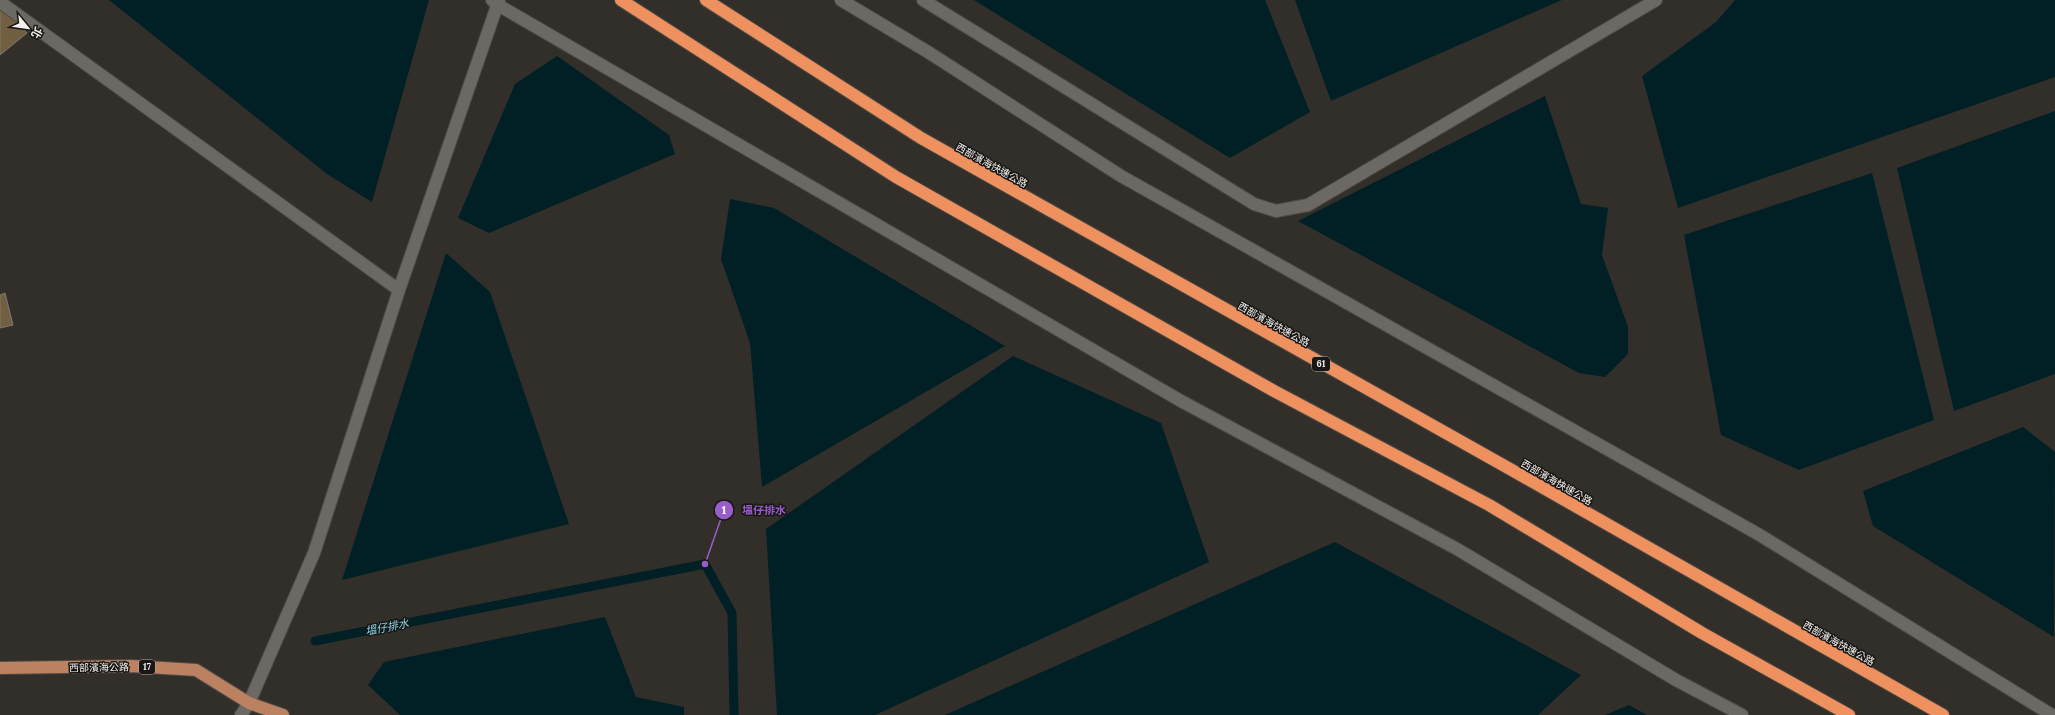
<svg xmlns="http://www.w3.org/2000/svg" width="2055" height="715" font-family="Lora,'Noto Sans TC',serif">
	<style>
		.water { fill: #002026 }
		.lines { fill: none; stroke-linecap: round; stroke-linejoin: round }
		.stream { stroke: #002026; stroke-width: 9 }
		.building { fill: #725f41; stroke: #7d7974 }
		.lane-casing { stroke: #4e4b47; stroke-width: 14 }
		.street-casing { stroke: #4e4b47; stroke-width: 14 }
		.secondary-casing { stroke: #4e4b47; stroke-width: 14 }
		.primary-casing { stroke: #4e4b47; stroke-width: 14 }
		.highway-casing { stroke: #4e4b47; stroke-width: 14 }
		.lane { stroke: #6c6863; stroke-width: 12 }
		.street { stroke: #6c6863; stroke-width: 12 }
		.secondary { stroke: #6c6863; stroke-width: 12 }
		.primary { stroke: #bb8161; stroke-width: 12 }
		.highway { stroke: #ef915f; stroke-width: 12 }
		.labels { text-anchor: middle; stroke-width: 3; stroke-linejoin: round; paint-order: stroke }
		.shield { fill: #191715; stroke: #b1afac; stroke-width: 1 }
		.shield-label { font-size: 9px; font-weight: bold; fill: #f2f0ed }
		.street-label { font-size: 10px; fill: #f2f0ed; stroke: #191715 }
		.water-label { font-size: 11px; font-style: italic; fill: #8bdaea; stroke: #191715 }
		.leader { fill: none; stroke: #995dca; stroke-width: 1.5 }
		.callout-dot { fill: #995dca; stroke: #191715; stroke-width: 1.5 }
		.mark-label { font-size: 12px; text-anchor: middle; font-weight: bold; fill: #fff }
		.callout-label { font-size: 11px; text-anchor: middle; font-weight: bold; fill: #995dca; stroke: #191715; stroke-width: 3; stroke-linejoin: round; paint-order: stroke }
	</style>
	<rect width="100%" height="100%" fill="#322f2a"/>
	<g class="water">
		<path d="M109,0H429L372,202L327,174Z"/>
		<path d="M974,0H1265L1310,112L1230,158Z"/>
		<path d="M1295,0H1562L1331,101Z"/>
		<path d="M1735,0H2055V77L1678,208L1642,76L1716,22Z"/>
		<path d="M557,56L669,135L675,154L489,233L458,218L515,84Z"/>
		<path d="M1545,96L1581,204L1608,208L1602,255L1628,327V354L1605,377L1579,373L1298,221Z"/>
		<path d="M2055,111V374L1954,411L1897,168Z"/>
		<path d="M1872,173L1934,420L1799,470L1721,435L1684,235Z"/>
		<path d="M730,199L774,208L1005,346L762,487L750,343L721,259Z"/>
		<path d="M446,253L490,292L569,524L342,580Z"/>
		<path d="M1013,356L1161,423L1209,562L875,715H777L766,529Z"/>
		<path d="M2023,427L2055,452L2054,637L1873,526L1863,491Z"/>
		<path d="M1335,542L1581,675L1538,715H945Z"/>
		<path d="M605,617L636,697L684,707V715H400L368,685L384,662Z"/>
		<path d="M1629,705L1647,715H1605Z"/>
	</g>
	<g class="lines">
		<path class="stream" d="M315,641L705,564L732,613L734,715"/>
	</g>
	<g class="building">
		<path d="M0,0L27,33L0,55Z"/>
		<path d="M5,293L13,325L0,328V295Z"/>
	</g>
	<g class="lines">
		<defs>
			<path id="lane" d="M923,0L1254,204L1276,211L1308,205L1656,0"/>
			<path id="street" d="M0,2L399,290"/>
			<g id="secondary">
				<path d="M492,0L498,5L1181,401L1457,549L1676,680L1742,715"/>
				<path d="M841,0L928,52L1121,176L1758,534L2052,715"/>
				<path d="M241,715L249,703L314,553L399,290L499,0"/>
			</g>
			<path id="primary" d="M0,668L131,666L196,670L249,703L283,715"/>
			<g id="highway">
				<path d="M621,0L896,177L1274,391L1489,505L1702,633L1849,715"/>
				<path d="M706,0L921,138L1510,469L1943,715"/>
			</g>
		</defs>
		<use href="#lane" class="lane-casing"/>
		<use href="#street" class="street-casing"/>
		<use href="#secondary" class="secondary-casing"/>
		<use href="#primary" class="primary-casing"/>
		<use href="#highway" class="highway-casing"/>
		<use href="#lane" class="lane"/>
		<use href="#street" class="street"/>
		<use href="#secondary" class="secondary"/>
		<use href="#primary" class="primary"/>
		<use href="#highway" class="highway"/>
	</g>
	<g class="labels">
		<g class="shield">
			<rect x="1312" y="357" width="18" height="14" rx="3"/>
			<rect x="139" y="660" width="16" height="14" rx="3"/>
		</g>
		<g class="shield-label">
			<text x="1321" y="367">61</text>
			<text x="147" y="670">17</text>
		</g>
		<g class="street-label">
			<text transform="translate(992 165) rotate(29)" y="4">西部濱海快速公路</text>
			<text transform="translate(1274 324) rotate(29)" y="4">西部濱海快速公路</text>
			<text transform="translate(1557 482) rotate(30)" y="4">西部濱海快速公路</text>
			<text transform="translate(1839 643) rotate(29)" y="4">西部濱海快速公路</text>
			<text transform="translate(99 667) rotate(-1)" y="4">西部濱海公路</text>
		</g>
		<g class="water-label">
			<text transform="translate(387 627) rotate(-11)" y="4">塭仔排水</text>
		</g>
	</g>
	<path class="leader" d="M705 564L724 510"/>
	<g class="callout-dot">
		<circle cx="705" cy="564" r="4"/>
		<circle cx="724" cy="510" r="10"/>
	</g>
	<g class="mark-label">
		<text x="724" y="514">1</text>
	</g>
	<g class="callout-label">
		<text x="764" y="514">塭仔排水</text>
	</g>
	<g transform="translate(28 28) rotate(119)" stroke="#191715" stroke-width="3" paint-order="stroke">
	<path d="M0-3L7 15L0 10L-7 15Z" fill="#f2f0ed"/>
	<text y="-6" font-size="11" font-weight="bold" text-anchor="middle" fill="#f2f0ed">北</text>
	</g>
</svg>
